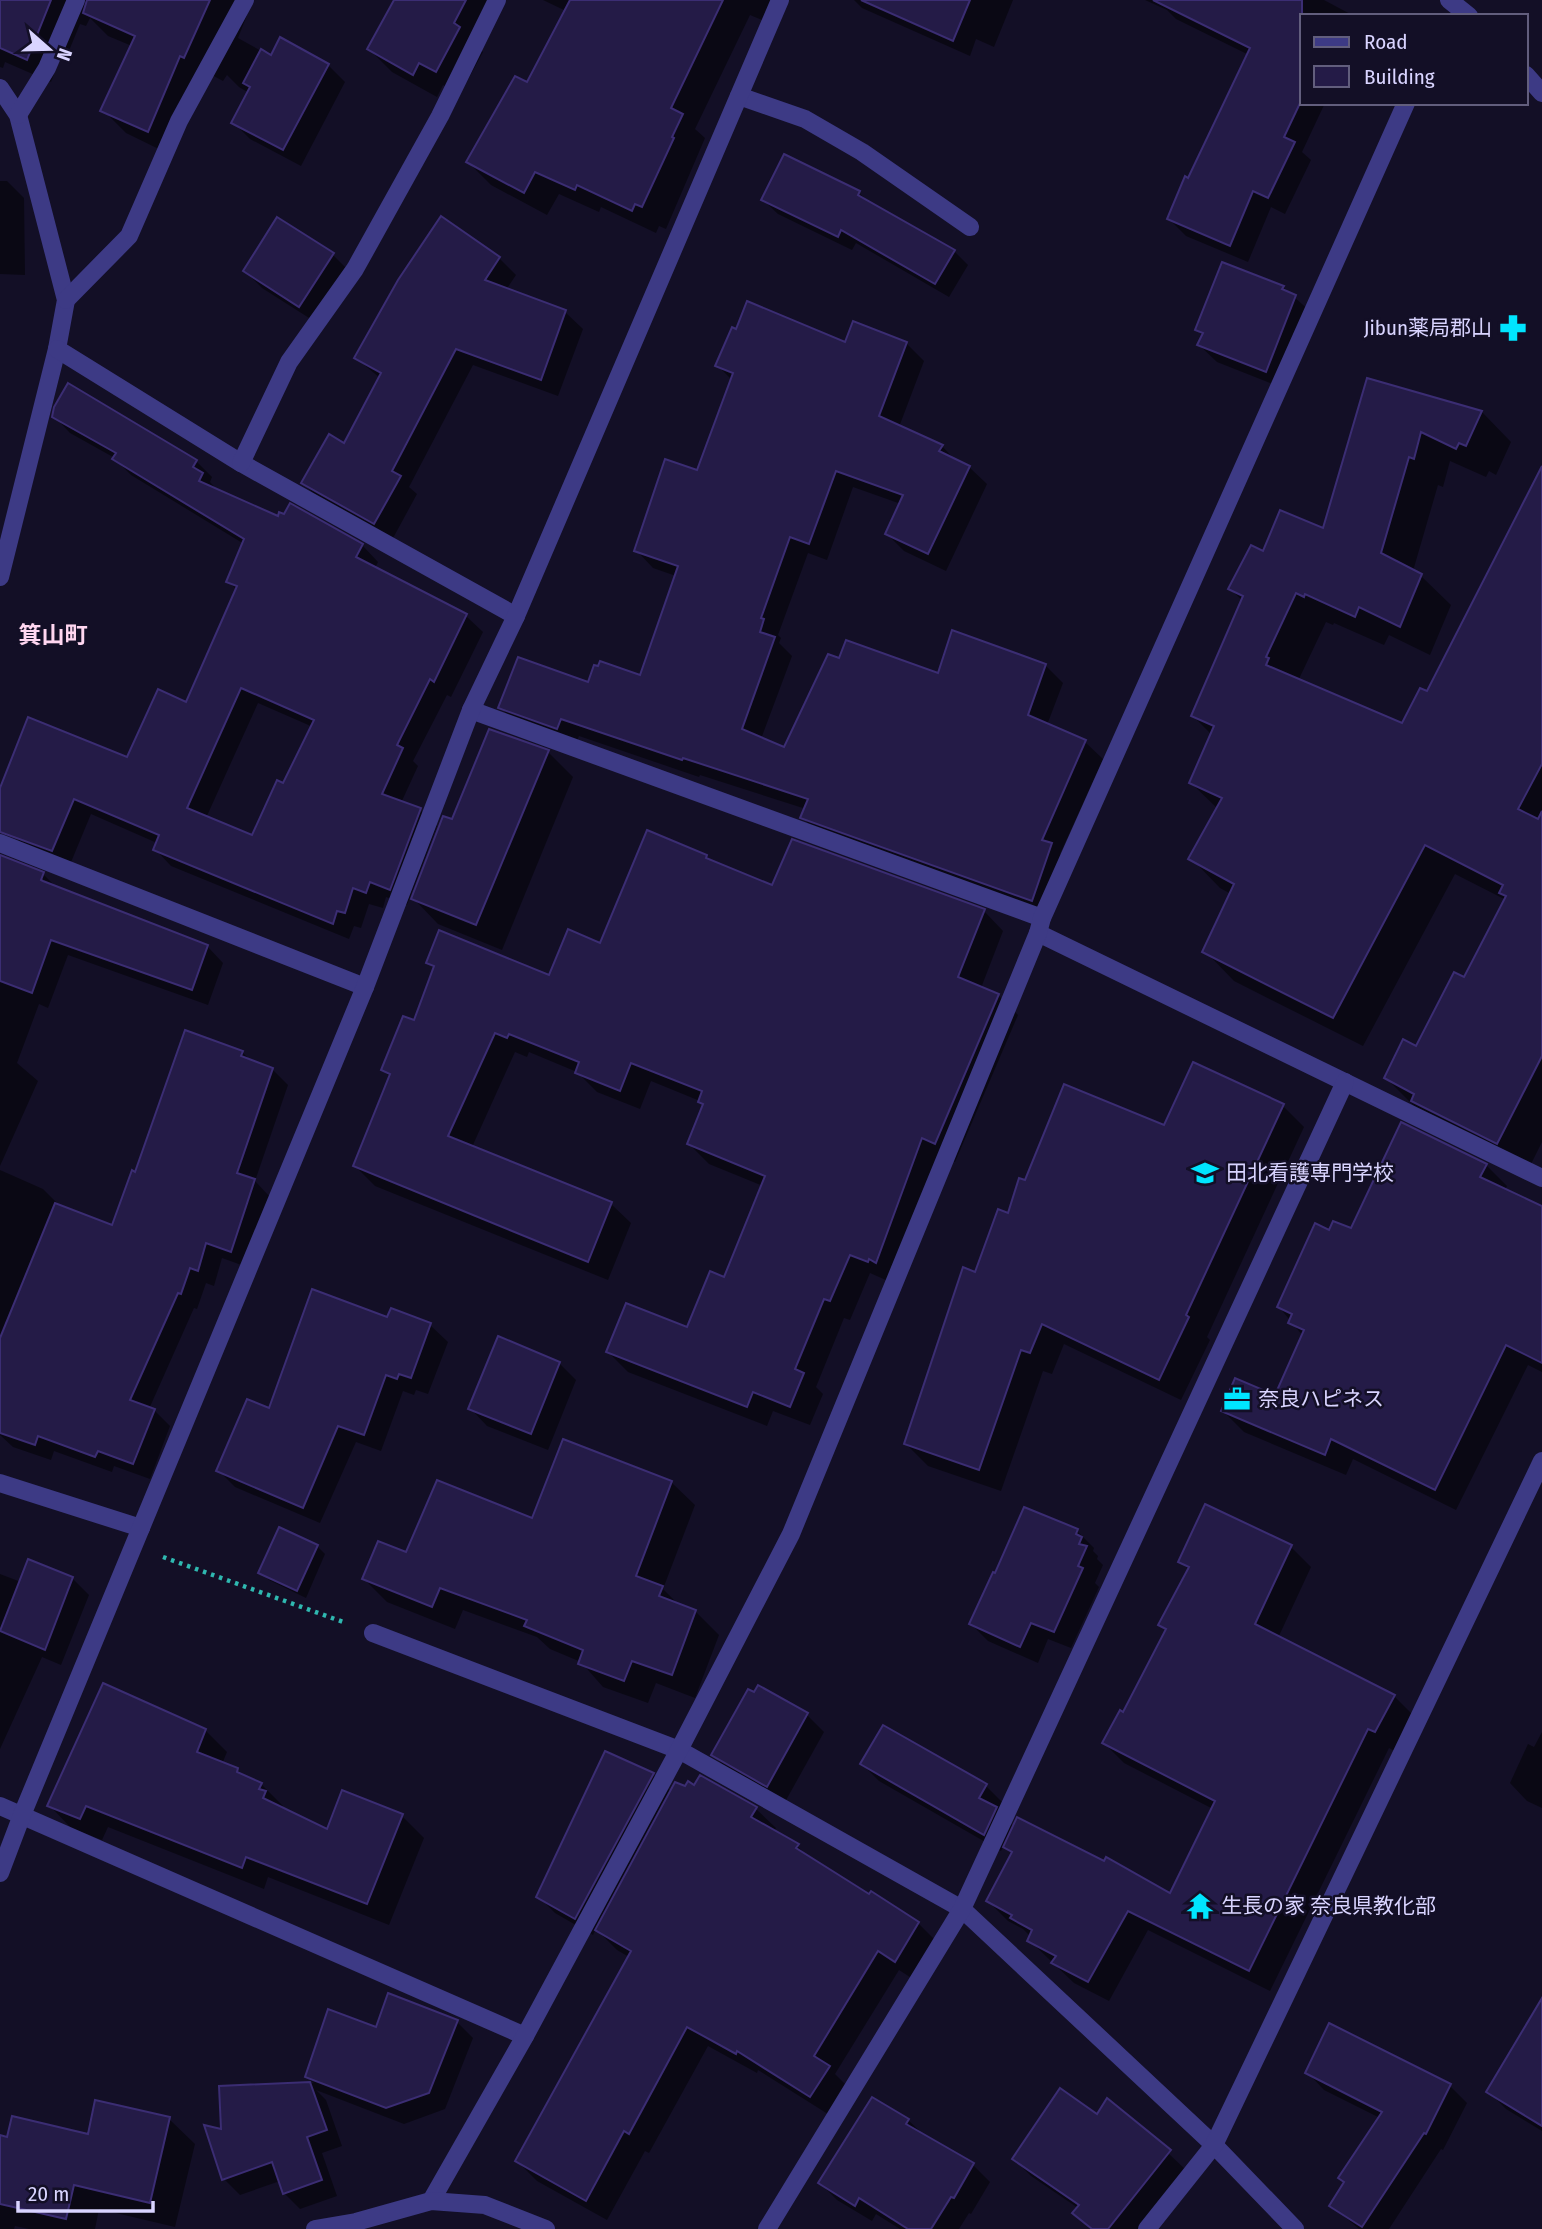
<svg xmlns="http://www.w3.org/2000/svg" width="1542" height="2229" font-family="'Fira Sans Condensed','Noto Sans JP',sans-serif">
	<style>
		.shadow { fill: #0007; fill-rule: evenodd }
		.building { fill: #241b47; stroke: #3b2d73; stroke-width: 2; fill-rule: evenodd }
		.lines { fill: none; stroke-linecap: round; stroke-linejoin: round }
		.path { stroke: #2fb8b0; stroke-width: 4.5; stroke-dasharray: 3.5 5; stroke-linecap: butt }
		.minor { stroke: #3d3a85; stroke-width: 18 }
		.labels { text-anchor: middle; stroke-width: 5; stroke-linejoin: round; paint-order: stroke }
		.poi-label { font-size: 21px; fill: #d9d4ff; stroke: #130f26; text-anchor: start }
		.neighbourhood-label { font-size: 23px; font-weight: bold; fill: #ffd6f0; stroke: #130f26 }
	</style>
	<rect width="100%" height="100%" fill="#130f26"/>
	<g class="shadow">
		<path d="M0,0H253L238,38L272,57L328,65L345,82L301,166L250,139L233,122L249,93L239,87L227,75L223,81L210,74L171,155L126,133L103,110L132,46L108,36L90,18L86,26L80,24L66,58L61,56L51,82L5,62L3,68L0,67Z"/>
		<path d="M396,0H502L477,46L483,52L460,94L443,85L437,97L392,72L369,49Z"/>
		<path d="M543,0H772L762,20L750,15L695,129L705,138L666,229L659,226L656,233L601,207L599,212L559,194L547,215L491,185L468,162L527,84L566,11Z"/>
		<path d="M854,0H1013L994,47L976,39L970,56L862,8Z"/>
		<path d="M1145,0H1324L1354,16H1302V103H1325L1302,152L1311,160L1285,214L1271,207L1248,262L1186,236L1169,219L1249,55L1176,19L1167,10Z"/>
		<path d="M0,181H7L24,198L25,275L0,274Z"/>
		<path d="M859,193L869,202L954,251L968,265L949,297L856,243L852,250L778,214L763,200Z"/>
		<path d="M278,219L333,255L350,272L317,323L262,288L245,271Z"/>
		<path d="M441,219L499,258L516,275L506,290L565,312L583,329L558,396L473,365L409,487L417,494L392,540L320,500L303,483L345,446L380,378L356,358Z"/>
		<path d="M1283,287L1312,313L1283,388L1217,362L1199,345L1203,336L1197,330Z"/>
		<path d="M906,343L924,361L899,427L942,446L956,461L969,467L987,484L946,571L904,551L887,534L901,504L853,487L827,560L808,553L778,635L781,638L779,643L792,656L761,739L785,749L939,676L1045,665L1063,683L1047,725L1085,742L1103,759L1060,854L1068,862L1049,918L820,835L802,817L806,809L700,775L699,777L579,736L575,746L518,725L500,707L589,684L641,677L676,576L653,568L636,550L698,473L732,380L717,365L846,345Z"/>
		<path d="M1368,380L1482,412L1511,442L1496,475L1489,471L1486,477L1450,461L1443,487L1438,485L1413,571L1421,576L1451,605L1430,655L1389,635L1384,645L1334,623L1333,625L1326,622L1298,681L1402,725L1428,694L1542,470V1142L1527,1172L1415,1107L1386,1078L1417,1048L1464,979L1506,900L1455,874L1363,1046L1234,981L1205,951L1231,894L1220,888L1191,858L1218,809L1191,783L1212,735L1193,716L1243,601L1230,589L1264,553L1324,530Z"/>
		<path d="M54,416L196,461L212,477L210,482L219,492L279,518L362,545L378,562L375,568L466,616L483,632L451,697L447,695L413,761L418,766L401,803L420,810L437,826L407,905L386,897L383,908L369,904L361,928L354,926L349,939L171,866L155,849L157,843L91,814L69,867L29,851L13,835L128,760L187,704L237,590L228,581L244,544L131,475L113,457L70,433ZM258,703L313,727L284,786L253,837L206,818Z"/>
		<path d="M548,752L573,777L502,950L438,924L413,898L453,822Z"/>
		<path d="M706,856L713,863L773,888L984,911L1003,931L981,988L998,995L1018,1015L955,1162L941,1157L888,1281L870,1273L850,1320L844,1318L816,1387L823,1394L810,1425L773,1411L767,1426L628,1372L608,1352L688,1329L725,1280L763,1186L709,1164L689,1144L705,1106L700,1101L651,1081L640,1109L597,1092L577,1072L529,1052L527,1057L515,1052L472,1147L611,1204L631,1223L608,1280L375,1186L355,1166L391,1078L383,1070L415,1022L435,969L428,962L550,977L601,945Z"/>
		<path d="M0,870L43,874L58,889L207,946L223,963L208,1005L68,955L48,1008L39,1004L17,1063L38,1081L0,1166Z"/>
		<path d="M242,1052L252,1062L272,1069L288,1085L255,1181L270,1197L247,1267L222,1258L214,1286L206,1283L197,1309L194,1308L149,1409L154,1410L170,1426L150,1479L114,1466L112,1472L54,1451L51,1460L13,1447L0,1435V1170L43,1189L59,1205L113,1227L136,1174Z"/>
		<path d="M1282,1105L1304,1127L1207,1337L1210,1340L1181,1400L1064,1344L1052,1374L1043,1371L1001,1491L928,1466L906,1444L976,1274L1026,1182L1165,1127Z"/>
		<path d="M1486,1165L1507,1186L1505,1190L1542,1208V1372L1528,1365L1456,1510L1353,1459L1346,1475L1244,1432L1223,1411L1276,1398L1303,1336L1279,1307L1330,1232L1352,1231Z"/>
		<path d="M392,1310L430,1325L448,1342L428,1394L416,1390L414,1395L403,1391L381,1451L356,1442L320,1523L235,1487L218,1470L270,1411L388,1319Z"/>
		<path d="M559,1363L576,1380L548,1450L487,1426L470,1408Z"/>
		<path d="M671,1482L695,1505L663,1589L679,1605L695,1611L719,1635L695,1698L656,1683L648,1703L603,1687L581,1662L550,1649L537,1637L463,1610L455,1629L387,1602L364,1579L407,1554Z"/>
		<path d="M1077,1531L1094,1548L1093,1551L1098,1556L1097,1559L1103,1565L1095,1583L1099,1587L1071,1648L1048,1639L1038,1663L988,1641L971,1624Z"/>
		<path d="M317,1546L325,1554L306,1598L269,1580L261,1572Z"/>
		<path d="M1291,1547L1311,1567L1278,1638L1394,1696L1414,1716L1396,1752L1389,1748L1270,1991L1148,1930L1109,2001L1074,1983L1029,1940L1031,1937L1023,1929L1008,1921L988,1901L1013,1854L1004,1845L1001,1851L879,1781L862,1764L883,1727L986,1786L1003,1803L998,1811L1014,1827L1171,1895L1213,1809L1124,1763L1104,1743L1123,1714L1167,1631L1160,1625L1189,1570L1180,1561Z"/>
		<path d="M0,1574L21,1582L72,1578L89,1595L61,1665L42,1657L0,1749Z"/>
		<path d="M807,1715L824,1732L785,1802L730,1772L713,1755Z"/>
		<path d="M205,1730L227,1752L222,1764L237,1770L245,1777L261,1784L283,1806L281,1809L328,1832L343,1792L402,1816L424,1838L389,1925L268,1877L264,1889L108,1827L102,1840L71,1828L50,1806Z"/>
		<path d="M1542,1732V1808L1527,1801L1510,1783L1528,1744L1534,1747Z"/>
		<path d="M653,1774L671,1792L755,1808L776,1828L774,1832L797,1846L812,1860L869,1897L871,1893L918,1923L939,1944L916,1981L899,1970L835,2074L849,2088L831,2116L758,2070L757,2073L708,2046L649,2153L645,2151L607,2220L537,2181L517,2161L629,1957L617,1950L596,1929L593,1935L555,1913L538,1896Z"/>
		<path d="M1542,2020V2131L1506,2109L1489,2092Z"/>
		<path d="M457,2022L473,2038L445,2109L404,2124L316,2090L326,2100L342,2146L322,2153L337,2196L300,2209L284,2193L280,2181L240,2195L224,2179L221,2088L314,2083L307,2077L377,2029Z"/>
		<path d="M1307,2072L1450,2086L1467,2103L1443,2150L1441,2149L1389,2229H1359L1331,2205L1380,2118L1324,2090Z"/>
		<path d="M1097,2116L1168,2153L1186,2170L1138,2229H1090L1074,2213L1078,2208L1031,2176L1014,2159Z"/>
		<path d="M169,2119L195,2144L175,2227L99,2209L95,2229H29L15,2226L14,2229H0V2137L89,2136Z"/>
		<path d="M908,2120L926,2137L973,2165L990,2182L971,2214L969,2213L959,2229H900L876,2214L872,2221L837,2200L820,2183Z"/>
	</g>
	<g class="building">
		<path d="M0,0H51L27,60L0,48Z"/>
		<path d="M87,0H210L184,58L180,56L148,132L100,111L135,36L83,13Z"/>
		<path d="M394,0H466L454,23L460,27L436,72L419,63L413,75L367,49Z"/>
		<path d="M570,0H723L671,108L683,114L672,137L674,138L642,207L635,204L632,211L577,185L575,190L535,172L524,193L466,162L515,76L527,82Z"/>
		<path d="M861,0H970L953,41Z"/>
		<path d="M1153,0H1302V99L1284,137L1295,142L1268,198L1253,191L1230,246L1167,219L1185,176L1188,178L1250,48Z"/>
		<path d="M280,37L329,64L283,150L231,123L250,87L243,83L261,49L271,55Z"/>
		<path d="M784,154L860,191L858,195L955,250L935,284L841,230L838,237L761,200Z"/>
		<path d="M441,216L500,257L485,280L566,310L541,380L456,349L392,471L401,476L374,524L301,483L329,434L344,443L381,373L354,358L398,280Z"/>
		<path d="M277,217L334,253L299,307L243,271Z"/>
		<path d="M1222,262L1284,286L1282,289L1296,295L1266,372L1197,345L1203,333L1195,330Z"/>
		<path d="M747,301L845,342L853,321L907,342L879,416L943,445L939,451L970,466L928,554L885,534L903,495L836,471L809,544L790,537L761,618L764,619L760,632L775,637L742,729L784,747L828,654L839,658L846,640L938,673L952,630L1046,664L1028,715L1086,740L1042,840L1052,843L1032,901L800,818L808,799L683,758L682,760L561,719L557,729L498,708L518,657L588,682L594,665L598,666L600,661L640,675L678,566L634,551L665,459L697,470L733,373L715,366L732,327L736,329Z"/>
		<path d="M1367,378L1482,411L1466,446L1459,443L1456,449L1421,432L1414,459L1409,457L1381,553L1422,574L1400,627L1359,607L1355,617L1305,594L1304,597L1296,593L1266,657L1269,658L1266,665L1402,723L1420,688L1427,691L1542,466V764L1518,809L1538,819L1542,811V1056L1497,1144L1411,1101L1414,1094L1384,1078L1403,1039L1416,1046L1454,972L1464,977L1506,896L1499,893L1503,885L1425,845L1333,1018L1202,952L1234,884L1188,859L1222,798L1189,783L1214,726L1191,716L1243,596L1228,589L1251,545L1263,551L1280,510L1323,528Z"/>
		<path d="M68,383L197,460L193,467L203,473L199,481L278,516L279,512L284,514L290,503L363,544L356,557L467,614L434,682L430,679L397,745L403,748L382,794L421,808L390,890L370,882L366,893L353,888L345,913L337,911L333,924L153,850L159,835L74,799L52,851L0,832V788L28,717L127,757L158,689L186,702L237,586L226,582L244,539L112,459L116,453L52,417L54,407ZM241,688L314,720L283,783L277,780L252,835L187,808Z"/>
		<path d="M489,729L549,750L476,925L411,899L443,816L452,819Z"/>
		<path d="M647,830L707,855L706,858L772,885L792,839L985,909L958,977L999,994L935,1144L922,1138L876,1263L869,1259L868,1262L850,1255L830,1301L824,1299L795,1369L804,1373L790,1407L753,1392L747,1407L606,1352L626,1303L687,1327L710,1271L724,1277L765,1176L687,1144L703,1104L698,1102L702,1091L631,1063L620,1091L575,1073L579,1062L509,1034L507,1038L495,1033L448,1136L612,1202L588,1262L353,1166L390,1074L381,1070L403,1016L414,1020L434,966L426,963L439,930L549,975L568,929L600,943Z"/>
		<path d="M0,855L44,872L41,880L43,881L208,945L192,990L51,940L32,993L0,981Z"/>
		<path d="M185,1030L243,1051L241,1056L273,1068L237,1173L255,1179L231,1252L206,1243L198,1271L190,1268L181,1294L178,1293L130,1400L155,1409L133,1464L98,1451L95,1457L38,1436L35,1445L0,1433V1338L55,1203L112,1225L132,1170L135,1172Z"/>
		<path d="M1193,1062L1284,1104L1186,1315L1189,1317L1159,1380L1042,1324L1030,1353L1021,1350L979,1470L904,1444L963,1267L975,1272L998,1209L1008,1213L1019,1178L1025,1180L1064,1084L1164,1125Z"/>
		<path d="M1401,1122L1487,1164L1480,1177L1542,1206V1363L1506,1345L1435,1490L1331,1439L1325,1455L1221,1411L1235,1378L1275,1395L1304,1330L1288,1323L1292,1314L1277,1307L1315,1223L1329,1230L1333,1221L1351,1228Z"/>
		<path d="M312,1289L387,1317L391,1308L431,1323L411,1378L399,1374L397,1379L386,1375L364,1435L338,1426L303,1508L216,1471L247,1399L269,1408Z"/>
		<path d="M498,1336L560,1362L531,1434L468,1409Z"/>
		<path d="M563,1439L672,1481L636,1576L663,1586L659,1596L696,1610L672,1675L632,1661L624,1681L578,1664L583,1650L524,1626L527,1620L440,1588L432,1607L362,1579L378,1541L406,1552L437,1480L532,1518Z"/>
		<path d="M1205,1504L1292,1545L1255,1624L1395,1695L1375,1732L1368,1729L1249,1971L1128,1911L1088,1982L1051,1963L1056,1956L1027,1941L1032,1930L1010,1918L1012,1915L986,1901L1012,1852L1003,1847L1017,1817L1104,1861L1106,1857L1170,1893L1215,1801L1102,1743L1120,1710L1123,1712L1166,1629L1158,1625L1189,1567L1178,1562Z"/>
		<path d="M1024,1507L1078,1529L1076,1534L1082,1537L1079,1544L1087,1546L1078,1566L1083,1568L1054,1632L1031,1623L1020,1647L969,1624L993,1572L995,1573Z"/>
		<path d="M279,1527L318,1545L297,1591L258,1573Z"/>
		<path d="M28,1559L73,1577L45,1650L0,1631Z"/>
		<path d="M103,1683L206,1729L197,1752L238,1768L237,1772L262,1783L259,1789L266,1791L263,1798L327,1829L342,1790L403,1814L367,1904L246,1857L242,1868L86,1806L80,1819L47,1806Z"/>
		<path d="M758,1685L808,1713L767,1787L711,1755L748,1689L754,1692Z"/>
		<path d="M883,1725L987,1784L979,1798L997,1807L984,1835L860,1764Z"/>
		<path d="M605,1751L654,1773L575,1919L536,1897Z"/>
		<path d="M700,1775L757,1807L751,1817L799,1844L796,1848L869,1894L871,1891L919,1922L895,1962L878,1951L814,2056L830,2066L810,2097L737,2051L736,2054L687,2027L629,2134L624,2131L586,2201L515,2161L631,1951L595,1930L675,1782L685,1786L688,1781L694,1785Z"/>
		<path d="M388,1993L458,2020L429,2093L386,2108L305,2077L328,2009L376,2027Z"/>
		<path d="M1542,1998V2126L1486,2092Z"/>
		<path d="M1329,2023L1451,2084L1426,2134L1424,2133L1362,2227L1329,2206L1344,2182L1338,2178L1382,2112L1305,2073Z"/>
		<path d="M310,2082L327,2130L307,2137L322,2180L283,2194L272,2162L222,2180L204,2125L221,2129L219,2086Z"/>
		<path d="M1060,2088L1097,2114L1107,2098L1171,2150L1108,2229H1092L1072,2213L1079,2205L1012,2159Z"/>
		<path d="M872,2097L909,2119L906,2124L974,2163L954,2198L951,2197L931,2229H908L859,2198L855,2206L818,2183Z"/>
		<path d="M95,2100L170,2117L150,2203L74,2185L66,2219L0,2204V2135L7,2137L12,2116L88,2134Z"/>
	</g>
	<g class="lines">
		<path class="path" d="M163,1557L346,1623"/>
		<g class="minor">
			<path d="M1449,0L1469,16"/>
			<path d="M1526,75L1542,93"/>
			<path d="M0,88L18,115L66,300L57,349L0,577"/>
			<path d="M739,96L805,119L862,152L970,227"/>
			<path d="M18,115L47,68L76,0"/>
			<path d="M66,300L129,236L179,121L245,0"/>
			<path d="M57,349L241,463L516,616"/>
			<path d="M241,463L289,362L355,269L440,116L497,0"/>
			<path d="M471,710L1042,918"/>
			<path d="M0,843L365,987"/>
			<path d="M1038,933L1542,1178"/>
			<path d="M0,1483L141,1528"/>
			<path d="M373,1633L679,1750L962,1909L1214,2145L1295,2229"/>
			<path d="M0,1806L525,2036"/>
			<path d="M0,1873L22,1815L365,987L471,710L516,616L780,0"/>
			<path d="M431,2201L525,2036L679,1750L791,1534L1038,933L1042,918L1406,103"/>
			<path d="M315,2229L356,2222L431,2201L485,2205L546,2229"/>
			<path d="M767,2229L962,1909L1345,1082"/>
			<path d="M1147,2229L1214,2145L1542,1461"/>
		</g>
	</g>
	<defs>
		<symbol id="pharmacy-bare" viewBox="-9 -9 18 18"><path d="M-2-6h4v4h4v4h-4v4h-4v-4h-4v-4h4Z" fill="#00e5ff" stroke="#130f26" stroke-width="2.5" paint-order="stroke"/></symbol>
		<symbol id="university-bare" viewBox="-9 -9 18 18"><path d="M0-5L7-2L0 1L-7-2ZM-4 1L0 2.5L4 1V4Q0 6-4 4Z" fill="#00e5ff" stroke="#130f26" stroke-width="2.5" paint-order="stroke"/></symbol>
		<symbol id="office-bare" viewBox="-9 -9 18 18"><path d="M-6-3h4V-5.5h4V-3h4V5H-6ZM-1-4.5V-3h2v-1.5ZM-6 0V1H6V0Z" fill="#00e5ff" stroke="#130f26" stroke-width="2.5" paint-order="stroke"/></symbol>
		<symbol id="temple-bare" viewBox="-9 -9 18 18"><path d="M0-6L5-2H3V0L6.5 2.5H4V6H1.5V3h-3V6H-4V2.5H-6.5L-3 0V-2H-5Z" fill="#00e5ff" stroke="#130f26" stroke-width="2.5" paint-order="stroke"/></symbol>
	</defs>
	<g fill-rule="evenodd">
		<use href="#pharmacy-bare" x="1494" y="309" width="38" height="38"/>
		<use href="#university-bare" x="1186" y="1154" width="38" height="38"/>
		<use href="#office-bare" x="1218" y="1380" width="38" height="38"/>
		<use href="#temple-bare" x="1181" y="1887" width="38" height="38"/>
	</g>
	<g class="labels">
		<g class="poi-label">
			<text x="1492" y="335" text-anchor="end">Jibun薬局郡山</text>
			<text x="1226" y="1180">田北看護専門学校</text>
			<text x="1258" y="1406">奈良ハピネス</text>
			<text x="1221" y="1913">生長の家 奈良県教化部</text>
		</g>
		<g class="neighbourhood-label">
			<text x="53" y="643">箕山町</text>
		</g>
	</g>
	<rect x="1300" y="14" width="228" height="91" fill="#130f26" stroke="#625e7d" stroke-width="2"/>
	<rect x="1314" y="37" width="35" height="10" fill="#3d3a85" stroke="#625e7d" stroke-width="2"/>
	<text x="1364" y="49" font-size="21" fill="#d9d4ff">Road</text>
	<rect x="1314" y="66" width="35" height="21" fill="#241b47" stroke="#625e7d" stroke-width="2"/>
	<text x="1364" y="84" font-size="21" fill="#d9d4ff">Building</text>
	<g transform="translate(49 49) rotate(110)" stroke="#130f26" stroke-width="5" paint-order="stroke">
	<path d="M0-5L12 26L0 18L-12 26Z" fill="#d9d4ff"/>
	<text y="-10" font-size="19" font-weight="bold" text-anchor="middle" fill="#d9d4ff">N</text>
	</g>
	<path d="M18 2201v10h135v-10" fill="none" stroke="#d9d4ff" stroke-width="3.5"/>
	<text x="28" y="2201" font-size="21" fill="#d9d4ff" stroke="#130f26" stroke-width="5" paint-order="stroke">20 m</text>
</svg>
